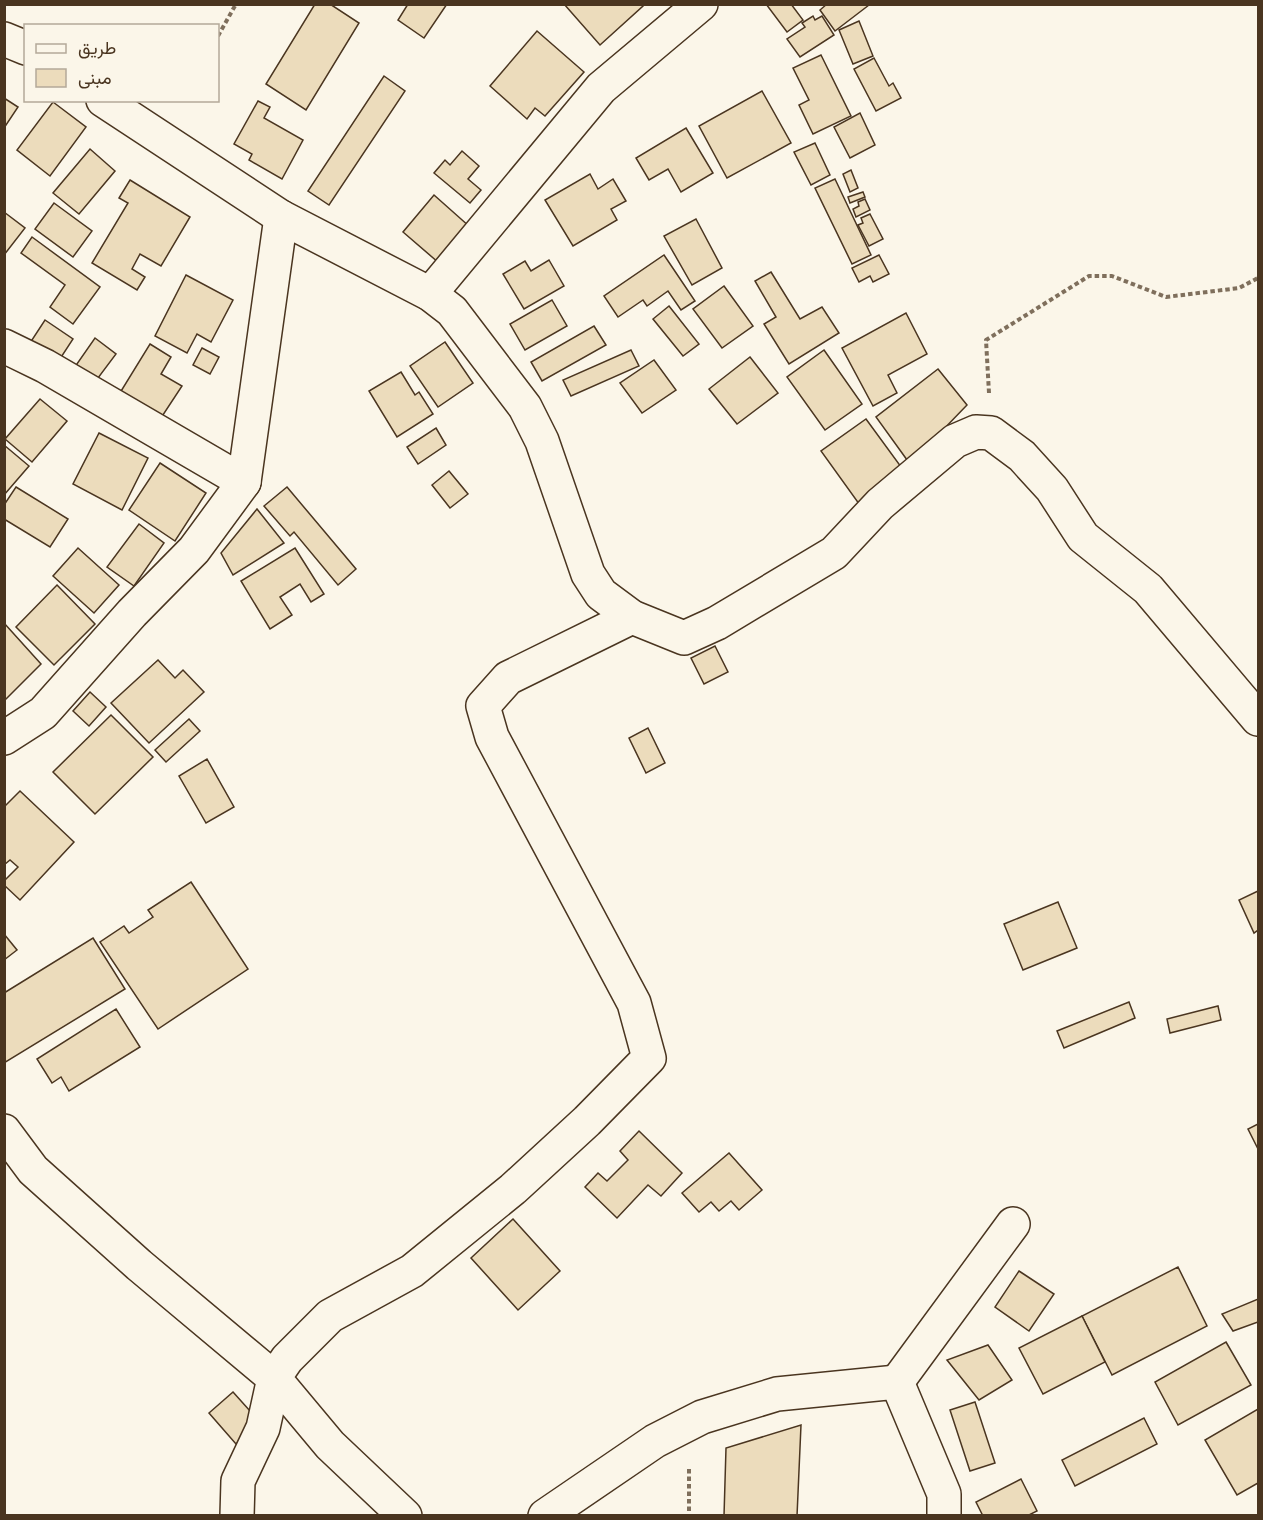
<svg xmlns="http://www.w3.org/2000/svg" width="1263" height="1520" font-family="'IBM Plex Sans',Vazirmatn,sans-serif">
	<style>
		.building { fill: #ecdcbc; stroke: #4a3520; stroke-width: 1.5 }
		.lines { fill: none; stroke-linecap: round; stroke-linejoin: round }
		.street-casing { stroke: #4a3520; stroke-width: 36 }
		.path { stroke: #7f6f5c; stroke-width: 4; stroke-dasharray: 4.5 3; stroke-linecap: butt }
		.street { stroke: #fbf6e9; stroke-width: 33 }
	</style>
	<rect width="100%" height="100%" fill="#fbf6e9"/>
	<g class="building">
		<path d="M315,4H330L359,23L306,110L266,84Z"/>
		<path d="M408,4H447L424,38L398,20Z"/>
		<path d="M564,4H642L643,6L600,45Z"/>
		<path d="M766,4H791L803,20L787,32Z"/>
		<path d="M827,4H868L869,5L835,31L820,10Z"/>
		<path d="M813,16L815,20L822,16L834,35L800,57L787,39L805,27L802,23Z"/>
		<path d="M859,21L873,56L853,64L839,30Z"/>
		<path d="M537,31L584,72L545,116L535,108L527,119L490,86Z"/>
		<path d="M821,55L851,116L813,134L799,105L809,100L793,68Z"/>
		<path d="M874,58L889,86L893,83L901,98L876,111L854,69Z"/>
		<path d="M384,76L405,91L329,205L308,191Z"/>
		<path d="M762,91L791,143L727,178L699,126Z"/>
		<path d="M4,98L18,107L4,128Z"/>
		<path d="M258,101L270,107L264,118L303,140L282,179L249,160L252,154L234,144Z"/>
		<path d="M53,102L86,127L50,176L17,150Z"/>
		<path d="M860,113L875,145L850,158L834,127Z"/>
		<path d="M686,128L713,173L681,192L668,169L649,180L636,158Z"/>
		<path d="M815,143L830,175L811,185L794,152Z"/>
		<path d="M90,149L115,171L79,214L53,193Z"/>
		<path d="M462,151L479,166L468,179L481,190L470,203L434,173L445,160L450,165Z"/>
		<path d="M851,170L858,188L850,192L843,174Z"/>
		<path d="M590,174L598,189L613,179L626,201L611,209L617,220L573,246L545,200Z"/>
		<path d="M835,179L871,255L852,264L815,188Z"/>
		<path d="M130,180L190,217L161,266L140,254L132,269L145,277L137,290L92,263L128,203L119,198Z"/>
		<path d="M863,192L865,197L850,203L848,197Z"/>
		<path d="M434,195L470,227L439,263L403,232Z"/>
		<path d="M865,199L870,210L856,217L853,209L859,206L858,202Z"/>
		<path d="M54,203L92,231L73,257L35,229Z"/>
		<path d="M4,212L25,228L4,255Z"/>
		<path d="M870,214L883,239L869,246L858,225L863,223L861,218Z"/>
		<path d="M696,219L722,268L692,285L664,236Z"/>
		<path d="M32,237L100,287L73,324L50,307L65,285L21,253Z"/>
		<path d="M664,255L695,301L681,310L668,291L647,306L643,300L618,317L604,296Z"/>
		<path d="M879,255L889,274L873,282L870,276L859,282L852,268Z"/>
		<path d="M549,260L564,286L524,309L503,274L525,261L531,271Z"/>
		<path d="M771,272L800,319L822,307L839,333L789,364L764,324L776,317L755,281Z"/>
		<path d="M186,275L233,300L211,342L197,334L187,353L155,336Z"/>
		<path d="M724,286L753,326L722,348L693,309Z"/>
		<path d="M552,300L567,326L525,350L510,324Z"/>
		<path d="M669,306L699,344L683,356L653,319Z"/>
		<path d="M906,313L927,354L888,375L897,393L873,406L842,348Z"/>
		<path d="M45,320L73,339L56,365L28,346Z"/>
		<path d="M594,326L606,345L542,381L531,362Z"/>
		<path d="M95,338L116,354L92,386L72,371Z"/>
		<path d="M445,342L473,383L438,407L410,366Z"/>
		<path d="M150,344L171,357L161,374L182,386L159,421L118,396Z"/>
		<path d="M202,348L219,357L210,374L193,365Z"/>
		<path d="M631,350L639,366L571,396L563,380Z"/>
		<path d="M824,350L862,404L825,430L787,377Z"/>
		<path d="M750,357L778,393L737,424L709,389Z"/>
		<path d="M654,360L676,390L642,413L620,383Z"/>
		<path d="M938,369L967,405L910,464L876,417Z"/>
		<path d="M401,372L415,395L419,392L433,414L397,437L369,391Z"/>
		<path d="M40,399L67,421L32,462L5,439Z"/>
		<path d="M866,419L907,475L862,508L821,451Z"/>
		<path d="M436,428L446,445L418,464L407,447Z"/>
		<path d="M99,433L148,458L122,510L73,484Z"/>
		<path d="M4,445L29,466L4,495Z"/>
		<path d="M160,463L206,493L175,541L129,510Z"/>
		<path d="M449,471L468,494L450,508L432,485Z"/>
		<path d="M16,487L68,519L50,547L4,519V505Z"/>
		<path d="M287,487L356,569L338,585L294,532L290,536L264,506Z"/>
		<path d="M257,509L284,543L233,575L221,553Z"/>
		<path d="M139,524L164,543L134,586L107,567Z"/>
		<path d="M78,548L119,585L94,613L53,576Z"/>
		<path d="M295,548L324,594L311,602L300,584L280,597L292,615L270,629L241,581Z"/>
		<path d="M57,585L95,624L54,665L16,627Z"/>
		<path d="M4,623L41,664L4,701Z"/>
		<path d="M715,646L728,672L704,684L691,658Z"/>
		<path d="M158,660L175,678L183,670L204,692L149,743L111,703Z"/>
		<path d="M90,692L106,707L89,726L73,711Z"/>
		<path d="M111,715L153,757L95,814L53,772Z"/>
		<path d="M189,719L200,731L166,762L155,750Z"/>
		<path d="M648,728L665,763L646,773L629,738Z"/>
		<path d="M207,759L234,807L206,823L179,776Z"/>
		<path d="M20,791L74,842L20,900L4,885V881L18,867L10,860L4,865V807Z"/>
		<path d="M191,882L248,969L158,1029L100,942L124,926L129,933L153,917L148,910Z"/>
		<path d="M1258,891V930L1254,933L1239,900Z"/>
		<path d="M1058,902L1077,948L1023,970L1004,924Z"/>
		<path d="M4,934L17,950L4,960Z"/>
		<path d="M93,938L125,989L4,1063V993Z"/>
		<path d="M1129,1002L1135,1018L1064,1048L1057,1031Z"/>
		<path d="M1218,1006L1221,1020L1170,1033L1167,1019Z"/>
		<path d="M116,1009L140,1047L69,1091L61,1077L52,1083L37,1059Z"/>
		<path d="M1258,1124V1149L1248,1129Z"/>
		<path d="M639,1131L682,1173L661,1196L648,1185L617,1218L585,1187L598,1173L607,1181L628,1160L620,1151Z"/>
		<path d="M729,1153L762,1190L739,1210L731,1201L719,1211L711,1202L699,1212L682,1193Z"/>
		<path d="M513,1219L560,1271L518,1310L471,1258Z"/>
		<path d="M1178,1267L1207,1326L1112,1375L1082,1316Z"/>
		<path d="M1019,1271L1054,1294L1029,1331L995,1307Z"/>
		<path d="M1258,1299V1322L1233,1331L1222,1314Z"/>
		<path d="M1082,1316L1105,1362L1043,1394L1019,1348Z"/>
		<path d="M1226,1342L1251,1385L1178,1425L1155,1382Z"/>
		<path d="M988,1345L1012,1380L979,1400L947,1360Z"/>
		<path d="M233,1392L260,1422L236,1444L209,1413Z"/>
		<path d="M975,1402L995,1463L970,1471L950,1410Z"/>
		<path d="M1258,1409V1483L1237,1495L1205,1440Z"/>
		<path d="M1144,1418L1157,1444L1075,1486L1062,1460Z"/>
		<path d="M801,1425L797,1516H724L726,1448Z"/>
		<path d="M1021,1479L1037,1511L1027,1516H983L976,1502Z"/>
	</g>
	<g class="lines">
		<defs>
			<g id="street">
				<path d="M4,39L26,48"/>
				<path d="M103,100L281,217L430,294L452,311L525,407L542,441L588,574L601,594L632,617L684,638L717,623L834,553L880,504L955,441L976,432L991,433L1022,456L1052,489L1083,537L1148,589L1258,719"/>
				<path d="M430,294L601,88L701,4"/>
				<path d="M4,346L45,366L244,482"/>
				<path d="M4,738L43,713L132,613L194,550L244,482L281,217"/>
				<path d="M4,1131L33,1170L139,1265L274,1378L263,1428L238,1481L237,1516"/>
				<path d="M897,1382L1013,1224"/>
				<path d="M405,1516L330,1445L274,1378L287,1359L330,1316L412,1271L513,1189L587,1121L649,1058L634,1003L492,737L483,706L508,678L632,617"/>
				<path d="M545,1516L655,1441L702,1417L777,1394L897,1382L944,1494V1516"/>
			</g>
		</defs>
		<use href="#street" class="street-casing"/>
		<g class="path">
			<path d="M218,36L236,4"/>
			<path d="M989,393L986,340L1089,276H1112L1166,297L1239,288L1258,278"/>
			<path d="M689,1469V1516"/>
		</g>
		<use href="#street" class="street"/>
	</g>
	<rect width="1263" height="1520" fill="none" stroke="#4a3520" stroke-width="12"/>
	<rect x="24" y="24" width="195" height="78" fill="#fbf6e9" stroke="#b4a999" stroke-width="1.5"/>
	<rect x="36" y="44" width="30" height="9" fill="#fbf6e9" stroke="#b4a999" stroke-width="1.5"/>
	<text x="78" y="54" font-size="18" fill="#4a3520">طريق</text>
	<rect x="36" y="69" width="30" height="18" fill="#ecdcbc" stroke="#b4a999" stroke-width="1.5"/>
	<text x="78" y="84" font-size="18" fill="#4a3520">مبنى</text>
</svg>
